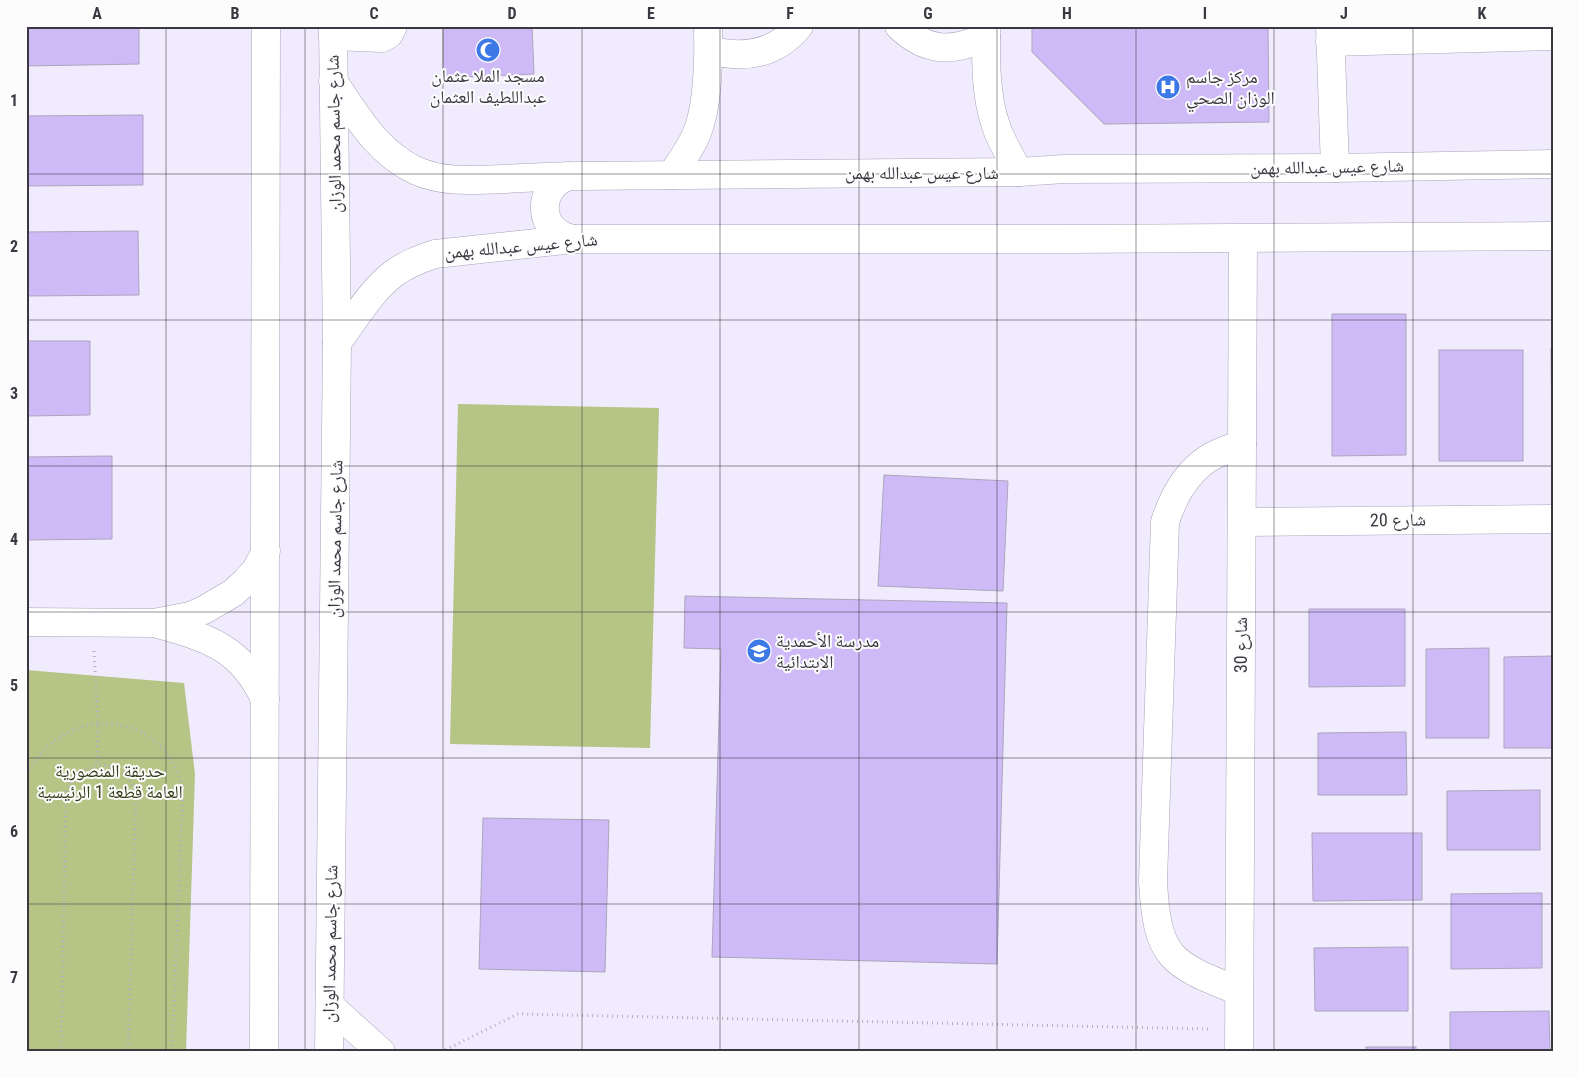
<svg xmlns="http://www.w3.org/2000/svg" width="1579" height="1078" font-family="'Roboto Condensed','Noto Naskh Arabic',sans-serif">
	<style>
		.green { fill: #b6c486 }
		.building { fill: #cfbaf8; stroke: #aca5bb }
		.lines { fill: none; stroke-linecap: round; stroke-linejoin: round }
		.minor-casing { stroke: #aaa3b9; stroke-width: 29 }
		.path { stroke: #b4afbe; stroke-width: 3; stroke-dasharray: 1 4; stroke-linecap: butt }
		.minor { stroke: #fff; stroke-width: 28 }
		.grid { fill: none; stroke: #3b3841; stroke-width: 1; stroke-opacity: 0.55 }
		.labels { text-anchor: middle; stroke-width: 4; stroke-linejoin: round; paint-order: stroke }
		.poi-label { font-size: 18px; fill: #3b3841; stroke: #fcfcfc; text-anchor: start }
		.street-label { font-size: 18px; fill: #3b3841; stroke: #fcfcfc }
		.park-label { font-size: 18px; fill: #373e1a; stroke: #fcfcfc }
		.neatline { fill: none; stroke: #3b3841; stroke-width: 2 }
		.grid-label { font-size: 16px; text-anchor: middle; font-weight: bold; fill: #3b3841 }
	</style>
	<rect width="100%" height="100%" fill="#f1ebfe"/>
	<g class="green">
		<path d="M458,404L659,408L650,748L450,744Z"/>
		<path d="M26,670L184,683L195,774L186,1052H26Z"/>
	</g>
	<g class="building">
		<path d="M26,26H139V64L26,66Z"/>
		<path d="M443,26H532L534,74L443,78Z"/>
		<path d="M1032,26H1268L1269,122L1104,124L1032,52Z"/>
		<path d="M143,115V185L26,186V116Z"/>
		<path d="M138,231L139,295L26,296V232Z"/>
		<path d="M1332,314H1406V455L1332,456Z"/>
		<path d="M26,341H90V415L26,416Z"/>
		<path d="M1551,348H1553V463H1552Z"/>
		<rect x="1439" y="350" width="84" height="111"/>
		<path d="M112,456V539L26,540V457Z"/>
		<path d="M884,475L1008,481L1003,591L878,586Z"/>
		<path d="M685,596L1007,603L997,964L712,957L721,649L684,648Z"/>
		<path d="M1309,609H1405V686L1309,687Z"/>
		<path d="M1489,648V738H1426V649Z"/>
		<path d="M1553,656V748H1504V657Z"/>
		<path d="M1406,732L1407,795H1318V733Z"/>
		<path d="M1540,790V850H1447V791Z"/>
		<path d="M483,818L609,820L605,972L479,969Z"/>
		<path d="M1312,833H1422V900L1313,901Z"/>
		<path d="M1542,893V968L1451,969V894Z"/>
		<path d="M1408,947V1011H1315L1314,948Z"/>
		<path d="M1549,1011L1550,1052H1450V1012Z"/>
		<rect x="1366" y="1047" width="50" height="5"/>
		<path d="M1351,1050V1052H1287V1051Z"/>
	</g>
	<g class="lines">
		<defs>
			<g id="minor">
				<path d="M899,26C927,53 953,52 986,37"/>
				<path d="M986,26C986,58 985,92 995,123C1000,140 1010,156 1019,172"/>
				<path d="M1330,26L1335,168"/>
				<path d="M333,36L382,38L389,34L393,26"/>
				<path d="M1330,42L1553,36"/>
				<path d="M709,50C743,59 775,55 799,26"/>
				<path d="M333,81C357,116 377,153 417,171C445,183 472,180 502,179C528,178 555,176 581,176C727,174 873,173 1019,172L1064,169L1335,168L1553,164"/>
				<path d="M672,175C682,159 694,144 699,127C708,101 709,54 708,26"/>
				<path d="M569,176C535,187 537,234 574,239"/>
				<path d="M337,343C354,320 370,292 393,274C406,264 420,259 435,254L574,239H1066L1553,236"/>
				<path d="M1242,522L1553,519"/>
				<path d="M26,622L154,623L190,616L204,610L233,593L245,582L256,570L266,551"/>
				<path d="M158,624C209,638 241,648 265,699"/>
				<path d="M1239,991C1170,964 1157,958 1153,881L1165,522C1173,497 1187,472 1209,458C1219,452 1232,448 1242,444"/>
				<path d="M330,1006L381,1052"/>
				<path d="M264,1052L266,26"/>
				<path d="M329,1052L337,343L333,26"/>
				<path d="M1239,1052L1243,239"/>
			</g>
		</defs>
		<use href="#minor" class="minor-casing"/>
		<g class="path">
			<path d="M94,651L98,723L97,765"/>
			<path d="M26,780C43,729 107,706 152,739C168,751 177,768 183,787L172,1052"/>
			<path d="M61,1052L66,792C82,755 125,756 136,796L128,1052"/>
			<path d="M441,1052L518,1014L1209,1029"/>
		</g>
		<use href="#minor" class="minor"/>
	</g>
	<path class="grid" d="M166,26V1052M305,26V1052M443,26V1052M582,26V1052M720,26V1052M859,26V1052M997,26V1052M1136,26V1052M1274,26V1052M1413,26V1052M26,174H1553M26,320H1553M26,466H1553M26,612H1553M26,758H1553M26,904H1553"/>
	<defs>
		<symbol id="mosque-disc" viewBox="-11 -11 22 22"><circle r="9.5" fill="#3d78e7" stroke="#fcfcfc"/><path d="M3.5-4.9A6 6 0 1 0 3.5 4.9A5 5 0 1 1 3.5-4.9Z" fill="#fff"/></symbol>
		<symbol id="hospital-disc" viewBox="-11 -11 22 22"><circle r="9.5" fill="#3d78e7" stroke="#fcfcfc"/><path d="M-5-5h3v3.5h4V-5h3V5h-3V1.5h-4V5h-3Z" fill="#fff"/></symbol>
		<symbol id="school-disc" viewBox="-11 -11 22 22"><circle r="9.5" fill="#3d78e7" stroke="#fcfcfc"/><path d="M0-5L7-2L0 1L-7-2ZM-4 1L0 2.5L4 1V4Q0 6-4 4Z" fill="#fff"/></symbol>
	</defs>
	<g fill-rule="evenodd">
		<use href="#mosque-disc" x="474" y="36" width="28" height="28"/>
		<use href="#hospital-disc" x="1154" y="73" width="28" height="28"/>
		<use href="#school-disc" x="745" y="637" width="28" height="28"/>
	</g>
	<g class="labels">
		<g class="poi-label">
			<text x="488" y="82" text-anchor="middle">مسجد الملا عثمان<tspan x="488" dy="21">عبداللطيف العثمان</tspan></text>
			<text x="1186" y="83">مركز جاسم<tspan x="1186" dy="21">الوزان الصحي</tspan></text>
			<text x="776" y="647">مدرسة الأحمدية<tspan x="776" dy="21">الابتدائية</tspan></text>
		</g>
		<g class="street-label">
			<text transform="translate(334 134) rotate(-91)" y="6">شارع جاسم محمد الوزان</text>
			<text transform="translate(1327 167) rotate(-1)" y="6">شارع عيس عبدالله بهمن</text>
			<text x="922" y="179">شارع عيس عبدالله بهمن</text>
			<text transform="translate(521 246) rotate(-5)" y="6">شارع عيس عبدالله بهمن</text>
			<text transform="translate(1398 520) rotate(-1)" y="6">شارع 20</text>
			<text transform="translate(335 539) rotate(-89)" y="6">شارع جاسم محمد الوزان</text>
			<text transform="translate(1241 645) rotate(-90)" y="6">شارع 30</text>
			<text transform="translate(330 944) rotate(-89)" y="6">شارع جاسم محمد الوزان</text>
		</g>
		<g class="park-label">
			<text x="110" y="777">حديقة المنصورية<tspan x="110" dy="21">العامة قطعة 1 الرئيسية</tspan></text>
		</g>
	</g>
	<rect width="1579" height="1078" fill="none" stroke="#fcfcfc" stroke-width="55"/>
	<rect x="28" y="28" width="1524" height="1022" class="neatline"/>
	<g class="grid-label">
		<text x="97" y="19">A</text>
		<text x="235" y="19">B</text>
		<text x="374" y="19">C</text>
		<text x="512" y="19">D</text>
		<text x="651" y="19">E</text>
		<text x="790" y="19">F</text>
		<text x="928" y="19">G</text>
		<text x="1067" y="19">H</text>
		<text x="1205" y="19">I</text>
		<text x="1344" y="19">J</text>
		<text x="1482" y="19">K</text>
		<text x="14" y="106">1</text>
		<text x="14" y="252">2</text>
		<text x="14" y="399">3</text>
		<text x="14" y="545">4</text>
		<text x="14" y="691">5</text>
		<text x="14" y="837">6</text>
		<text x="14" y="983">7</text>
	</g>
</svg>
